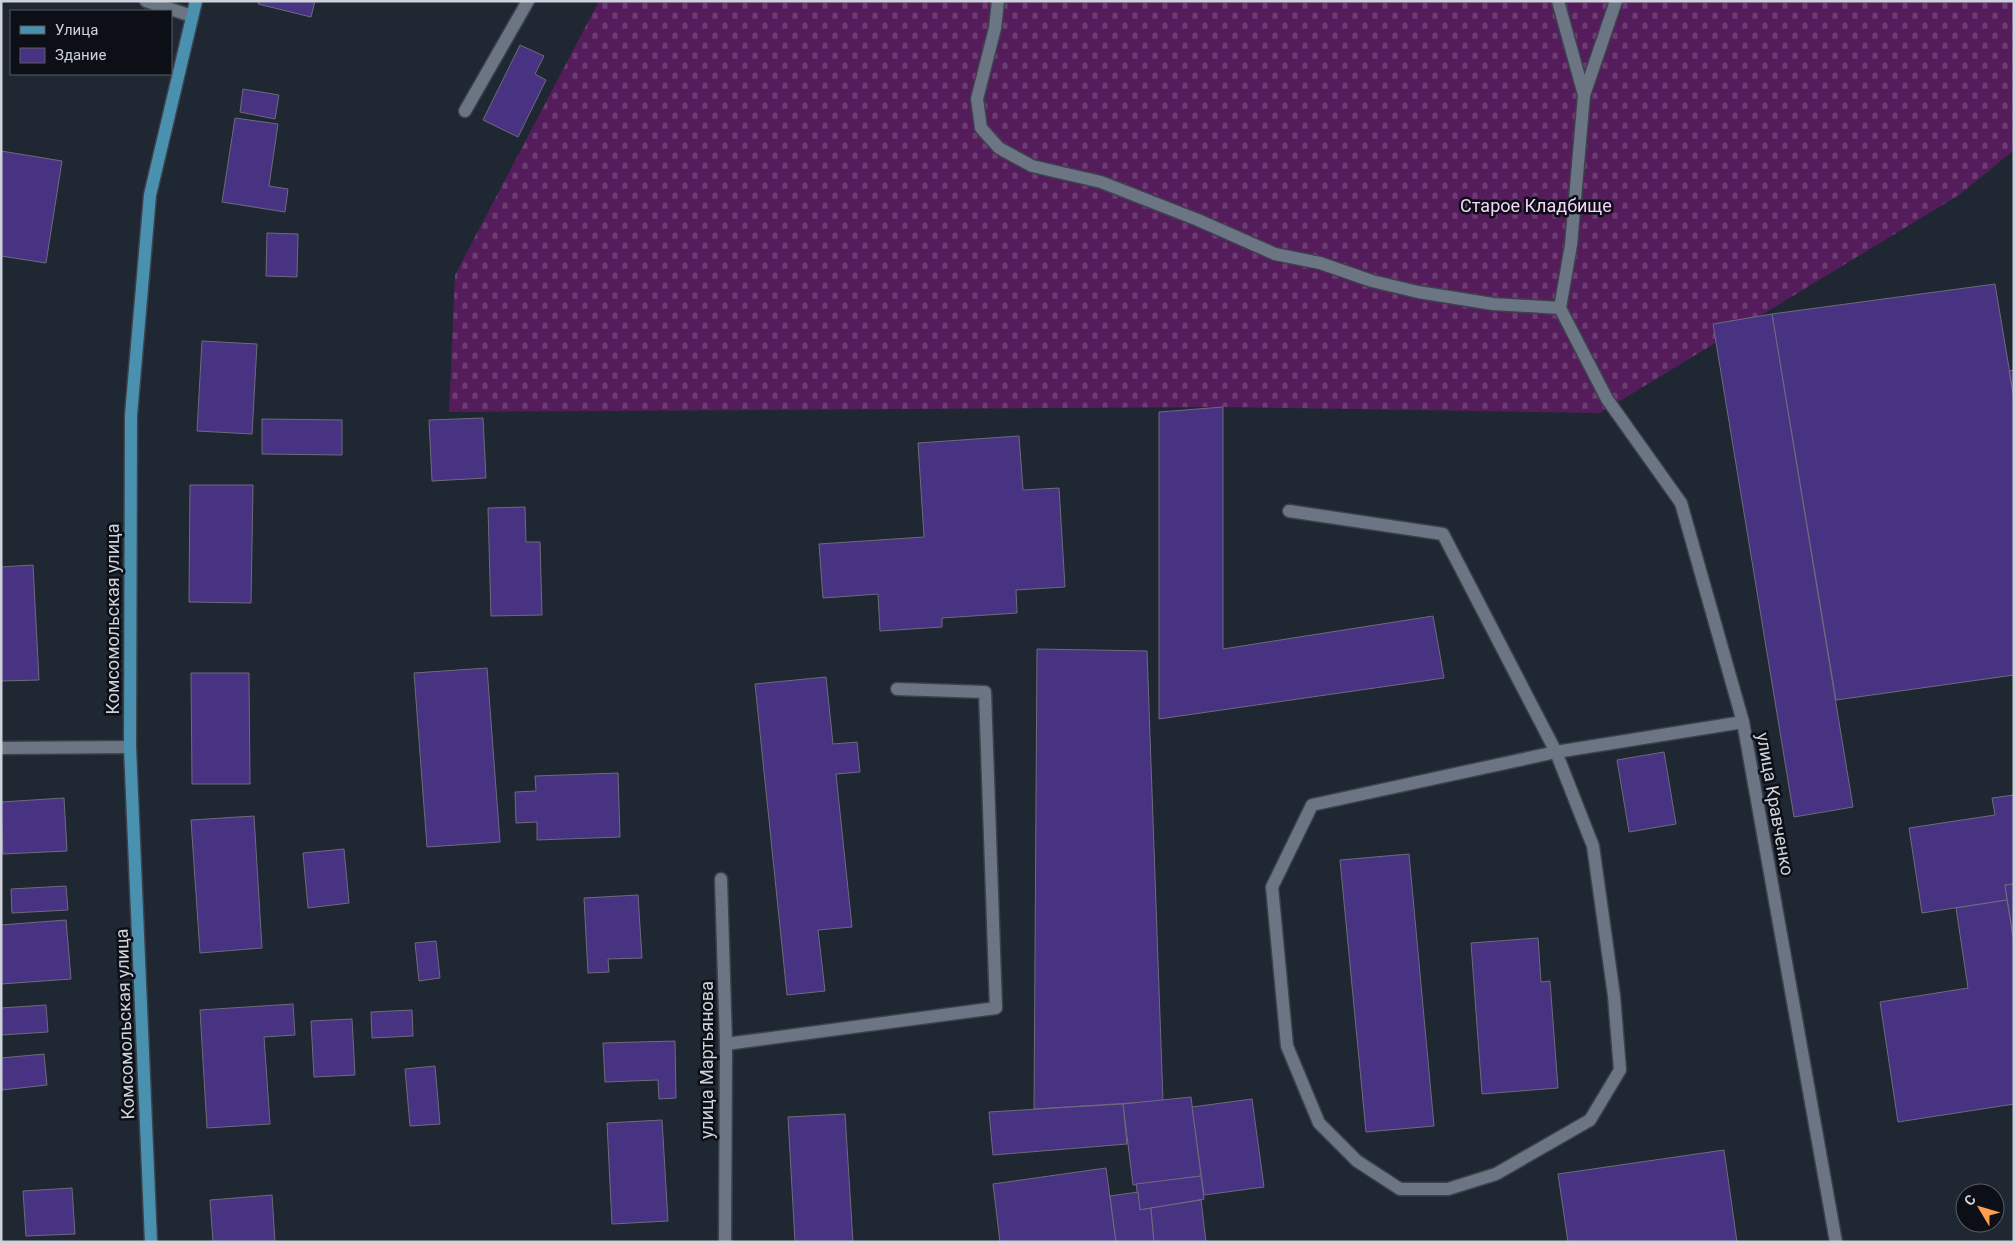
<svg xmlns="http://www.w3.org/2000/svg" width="2015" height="1243" font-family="Roboto,sans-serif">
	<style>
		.cemetery { fill: url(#cemetery-stones) }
		.building { fill: #483282; stroke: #6d6b7b }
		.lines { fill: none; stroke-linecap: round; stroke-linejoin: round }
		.minor-casing { stroke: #3c424c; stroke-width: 15 }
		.major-casing { stroke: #3c424c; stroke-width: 15 }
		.minor { stroke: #6c7583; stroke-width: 12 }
		.major { stroke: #4a91b0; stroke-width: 12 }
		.labels { text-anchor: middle; stroke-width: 5; stroke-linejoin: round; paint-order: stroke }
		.park-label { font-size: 18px; fill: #f8d4fb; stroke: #0c0f15 }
		.street-label { font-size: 18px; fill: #ced3db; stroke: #0c0f15 }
	</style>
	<defs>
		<pattern id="cemetery-stones" width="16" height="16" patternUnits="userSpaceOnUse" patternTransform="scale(1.25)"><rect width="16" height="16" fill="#551c5c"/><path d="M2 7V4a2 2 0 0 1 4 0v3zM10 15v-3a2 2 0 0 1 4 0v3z" fill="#6c3c73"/></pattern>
	</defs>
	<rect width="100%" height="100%" fill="#1f2733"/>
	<path class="cemetery" d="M599,1H2014V150L1959,195L1600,413L1223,407L449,412L455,275Z"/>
	<g class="building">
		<path d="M259,1H315L311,17L258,4Z"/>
		<path d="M520,45L544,56L535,74L546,80L518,137L483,120Z"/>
		<path d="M243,89L279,95L275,119L240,112Z"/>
		<path d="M235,118L278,124L269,186L288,189L285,212L222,202Z"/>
		<path d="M1,151L62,161L46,263L1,256Z"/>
		<path d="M267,233L298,234L297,277L266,276Z"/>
		<path d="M1995,284L2014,398V675L1836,700L1772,314Z"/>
		<path d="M1772,314L1853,807L1794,817L1713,324Z"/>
		<path d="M202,341L257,344L252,434L197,431Z"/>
		<path d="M2014,370V398L2009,371Z"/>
		<path d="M1223,407V649L1433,616L1444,678L1159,719V412Z"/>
		<path d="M483,418L486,478L432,481L429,420Z"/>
		<path d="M262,419L342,420V455L262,454Z"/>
		<path d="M1019,436L1023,490L1059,488L1065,587L1016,590L1017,613L942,618V627L880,631L878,594L823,598L819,544L924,537L918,443Z"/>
		<path d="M190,485H253L251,603L189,602Z"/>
		<path d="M525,507L526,542H540L542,615L491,616L488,508Z"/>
		<path d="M33,565L39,680L1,681V567Z"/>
		<path d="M1037,649L1147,651L1163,1101L1034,1109Z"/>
		<path d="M487,668L500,842L427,847L414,673Z"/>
		<path d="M191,673H249L250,784H192Z"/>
		<path d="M826,677L833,744L857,742L860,772L836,774L852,927L818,930L825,991L787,995L755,684Z"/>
		<path d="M1664,752L1676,824L1629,832L1617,760Z"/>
		<path d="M618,773L620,837L537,840V822L516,823L515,792L536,791L535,776Z"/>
		<path d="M2014,795V884L2005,885L2007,900L1922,913L1909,828L1995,815L1992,798Z"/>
		<path d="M64,798L67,851L3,854L1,802Z"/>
		<path d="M254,816L262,948L200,953L191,820Z"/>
		<path d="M344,849L349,903L308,908L303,853Z"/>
		<path d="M1409,854L1434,1126L1366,1132L1340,860Z"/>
		<path d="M2014,884V943L2005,885Z"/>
		<path d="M66,886L68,910L12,913L11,889Z"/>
		<path d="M638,895L642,958L608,959L609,972L588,973L584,898Z"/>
		<path d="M2007,900L2014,943V1104L1898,1122L1880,1002L1968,988L1956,908Z"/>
		<path d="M66,920L71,979L1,984V925Z"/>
		<path d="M1538,938L1541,982L1550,981L1558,1088L1482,1094L1471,943Z"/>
		<path d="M436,941L440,978L419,981L415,943Z"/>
		<path d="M293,1004L295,1035L264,1037L270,1124L207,1128L200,1010Z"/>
		<path d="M46,1005L48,1032L1,1035V1008Z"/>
		<path d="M412,1010L413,1036L372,1038L371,1012Z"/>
		<path d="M352,1019L355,1075L314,1077L311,1021Z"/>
		<path d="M675,1041L676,1098L659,1099L658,1080L605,1082L603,1043Z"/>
		<path d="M44,1054L47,1085L2,1090L1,1058Z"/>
		<path d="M435,1066L440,1124L410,1126L405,1069Z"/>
		<path d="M1191,1097L1201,1176L1133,1185L1123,1104Z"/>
		<path d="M1252,1099L1264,1187L1204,1195L1192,1107Z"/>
		<path d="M1123,1104L1127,1144L993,1155L989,1112Z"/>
		<path d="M845,1114L853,1242H795L788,1117Z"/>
		<path d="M662,1120L668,1221L612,1224L607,1123Z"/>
		<path d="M1724,1150L1737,1242H1568L1558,1174Z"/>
		<path d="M1106,1168L1116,1242H1000L993,1184Z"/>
		<path d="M1201,1176L1204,1199L1140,1210L1136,1184Z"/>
		<path d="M72,1188L75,1234L26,1236L23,1191Z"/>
		<path d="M1138,1192L1140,1210L1151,1208L1154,1242H1116L1110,1196Z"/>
		<path d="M272,1195L275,1242H213L210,1200Z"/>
		<path d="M1201,1200L1206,1242H1154L1151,1208Z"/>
	</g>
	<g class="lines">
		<defs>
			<g id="minor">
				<path d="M146,1L192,16"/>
				<path d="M998,1L995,28L977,99L981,128L999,148L1032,166L1101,182L1198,220L1275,254L1320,263L1372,281L1418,292L1493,304L1560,308"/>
				<path d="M1558,1L1584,95L1571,245L1560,308L1607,399L1681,503L1743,722L1836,1242"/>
				<path d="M1584,95L1616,1"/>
				<path d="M465,111L528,1"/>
				<path d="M1289,511L1443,534L1556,752L1593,846L1614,996L1620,1070L1590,1120L1496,1174L1448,1189H1400L1357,1161L1319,1123L1287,1046L1272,887L1312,805L1556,752L1743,722"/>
				<path d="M1,748L130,747"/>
				<path d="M721,879L726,1044L725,1242"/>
				<path d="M726,1044L996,1008L985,692L897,689"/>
			</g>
			<path id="major" d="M151,1242L130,747L131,415L150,195L196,1"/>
		</defs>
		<use href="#minor" class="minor-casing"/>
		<use href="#major" class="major-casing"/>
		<use href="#minor" class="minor"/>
		<use href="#major" class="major"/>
	</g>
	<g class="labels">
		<g class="park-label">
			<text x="1536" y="212">Старое Кладбище</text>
		</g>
		<g class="street-label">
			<text transform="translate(113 619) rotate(-90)" y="6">Комсомольская улица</text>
			<text transform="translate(1775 804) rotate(80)" y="6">улица Кравченко</text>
			<text transform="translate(125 1024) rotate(-92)" y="6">Комсомольская улица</text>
			<text transform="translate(707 1060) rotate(-90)" y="6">улица Мартьянова</text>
		</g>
	</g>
	<rect width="2015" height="1243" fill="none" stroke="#ced3db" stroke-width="5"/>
	<rect x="10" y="10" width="162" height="65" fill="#0c0f15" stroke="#5a5d64"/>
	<rect x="20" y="26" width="25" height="8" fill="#4a91b0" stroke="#5a5d64"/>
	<text x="55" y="35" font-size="15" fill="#ced3db">Улица</text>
	<rect x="20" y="48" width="25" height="15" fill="#483282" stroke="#5a5d64"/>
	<text x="55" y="60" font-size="15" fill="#ced3db">Здание</text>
	<g transform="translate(1980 1208) rotate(308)"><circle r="24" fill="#0c0f15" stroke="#5a5d64"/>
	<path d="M0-4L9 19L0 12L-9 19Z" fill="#fa9f4f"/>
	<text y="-8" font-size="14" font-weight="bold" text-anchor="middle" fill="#ced3db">С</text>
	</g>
</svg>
